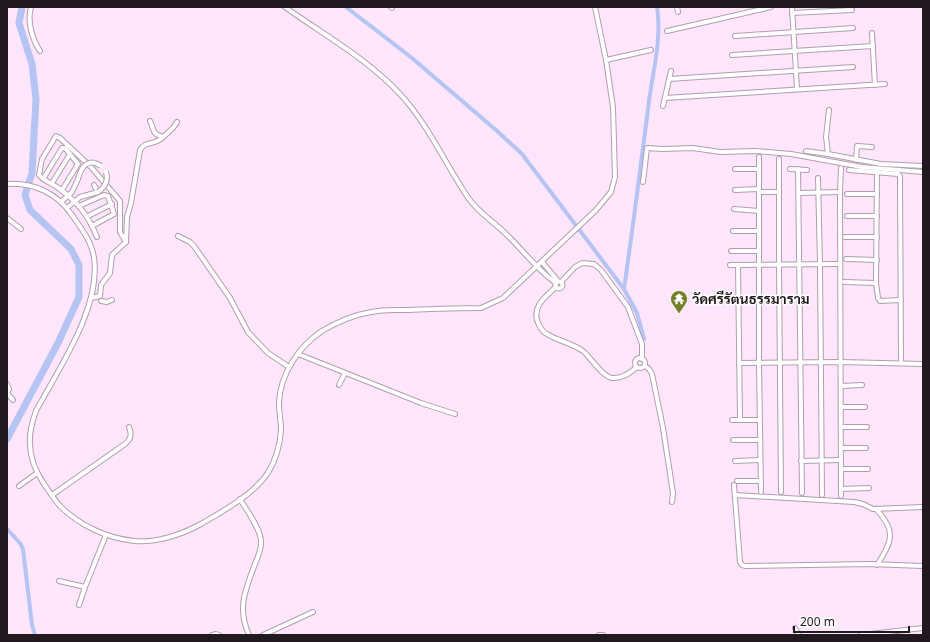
<svg xmlns="http://www.w3.org/2000/svg" width="930" height="642" font-family="'Noto Sans',Sarabun,sans-serif">
	<style>
		.lines { fill: none; stroke-linecap: round; stroke-linejoin: round }
		.canal { stroke: #b5c4f2; stroke-width: 4 }
		.river { stroke: #b5c4f2; stroke-width: 7 }
		.street-casing { stroke: #b39cb0; stroke-width: 6 }
		.street { stroke: #fff; stroke-width: 4 }
		.street-bridge-casing { stroke: #b39cb0; stroke-width: 6; stroke-linecap: butt }
		.street-bridge { stroke: #fff; stroke-width: 4 }
		.labels { text-anchor: middle; stroke-width: 3; stroke-linejoin: round; paint-order: stroke }
		.poi-label { font-size: 14px; font-weight: bold; fill: #211820; stroke: #fff; text-anchor: start }
	</style>
	<rect width="100%" height="100%" fill="#ffe6fc"/>
	<g class="lines">
		<g class="canal">
			<path d="M346,7L412,58L496,130L522,154L624,289L637,313L644,339"/>
			<path d="M624,289C633,227 641,164 649,101C653,72 662,37 657,7"/>
			<path d="M7,529L20,543L23,549L32,625L35,635"/>
		</g>
		<path class="river" d="M7,439L58,343L79,297V265L71,249L30,210L25,195L32,173L36,99L32,64L19,23L22,7"/>
		<defs>
			<g id="street">
				<path d="M31,7C27,21 32,39 40,51"/>
				<path d="M285,7C324,35 368,59 401,95C429,126 446,165 469,199C479,213 494,222 506,234C523,250 537,270 556,283"/>
				<path d="M391,7L392,8"/>
				<path d="M677,7L678,12"/>
				<path d="M792,7L797,89"/>
				<path d="M792,13L852,10"/>
				<path d="M667,31L771,7"/>
				<path d="M872,33L875,85"/>
				<path d="M735,36L853,28"/>
				<path d="M732,55L873,46"/>
				<path d="M606,60L651,50"/>
				<path d="M669,79L853,67"/>
				<path d="M665,98L885,84"/>
				<path d="M663,106L671,71"/>
				<path d="M829,110L826,137L828,154L881,164L923,166"/>
				<path d="M163,137L173,128L177,122"/>
				<path d="M806,151L828,154"/>
				<path d="M759,157V363L761,492"/>
				<path d="M779,159V265L781,492"/>
				<path d="M856,160L857,146L872,147"/>
				<path d="M841,168L840,192L841,496"/>
				<path d="M735,169H759"/>
				<path d="M790,169L807,170"/>
				<path d="M798,169L802,493"/>
				<path d="M849,170L898,174L900,176L901,363"/>
				<path d="M877,172L876,283L878,298L880,301L901,300"/>
				<path d="M818,178L820,264L822,495"/>
				<path d="M43,179L62,148H65L78,164L62,190"/>
				<path d="M643,182L647,148L662,149L693,148L720,152L755,151L791,154L862,167L923,172"/>
				<path d="M52,183L70,154"/>
				<path d="M7,184C33,182 57,193 72,215C81,228 92,242 94,258C101,308 59,368 36,411C32,422 29,433 30,444C30,459 36,472 44,484C49,491 54,499 60,506C79,525 106,538 134,541C156,543 181,535 201,524C223,511 255,494 269,471C276,459 280,444 281,430C281,421 279,412 279,403C280,375 298,347 322,331C337,322 354,315 371,312C383,309 396,310 408,310C432,309 456,308 481,308L503,298L596,210L611,192L615,177L613,107L606,60L595,7"/>
				<path d="M735,190L759,189"/>
				<path d="M759,192H779"/>
				<path d="M799,193L840,192"/>
				<path d="M847,194H877"/>
				<path d="M61,202L72,192L78,179"/>
				<path d="M79,206L104,195L108,196L114,214L92,226"/>
				<path d="M67,208L80,197L98,192L94,185"/>
				<path d="M734,209L759,211"/>
				<path d="M88,216L112,204"/>
				<path d="M847,216H877"/>
				<path d="M7,218L21,229"/>
				<path d="M733,231H759"/>
				<path d="M178,236L190,242L194,246L230,298L248,332L268,353L289,367"/>
				<path d="M97,237C88,215 77,201 57,187C51,183 44,181 39,175L42,159L56,136L60,138L91,167L120,201V232L126,242"/>
				<path d="M845,237H877"/>
				<path d="M731,251H759"/>
				<path d="M846,259L877,260"/>
				<path d="M542,262L558,281"/>
				<path d="M730,265L840,264"/>
				<path d="M738,265L740,420"/>
				<circle cx="559" cy="285" r="3.5"/>
				<path d="M561,282L575,267L582,263L594,264L601,270L628,307L642,344V359"/>
				<path d="M844,282L876,283"/>
				<path d="M556,287C545,297 530,308 539,325C541,329 543,332 547,334C558,341 572,343 583,351C591,358 603,377 612,378C622,379 630,373 637,367"/>
				<path d="M91,298L100,296L101,285L110,273L112,255L126,242L127,217L131,203L140,150C146,140 155,146 163,137C151,133 155,131 150,121"/>
				<path d="M101,301L107,302L112,300"/>
				<path d="M298,354L421,403L455,414"/>
				<circle cx="640" cy="363" r="5"/>
				<path d="M739,363L841,362L923,364"/>
				<path d="M645,366L649,369L652,374L663,428L673,493L672,502"/>
				<path d="M7,384L9,389L7,394"/>
				<path d="M339,385L345,373"/>
				<path d="M841,386L862,385"/>
				<path d="M7,393L13,400"/>
				<path d="M841,407H865"/>
				<path d="M732,420H760"/>
				<path d="M841,427H867"/>
				<path d="M733,440H760"/>
				<path d="M841,448H866"/>
				<path d="M735,461L760,460"/>
				<path d="M801,461L841,460"/>
				<path d="M841,469H868"/>
				<path d="M737,481H761"/>
				<path d="M734,485L740,562L742,565L745,566L870,564L923,566"/>
				<path d="M19,486L37,473"/>
				<path d="M841,489L869,488"/>
				<path d="M52,495L125,444C131,439 132,435 129,427"/>
				<path d="M735,495L854,502L863,504L873,509L923,507"/>
				<path d="M240,499C247,511 259,526 261,540C262,549 258,556 255,564C245,590 237,609 249,635"/>
				<path d="M876,509C897,531 892,541 877,565"/>
				<path d="M59,581L85,587"/>
				<path d="M79,605L85,587L106,535"/>
				<path d="M795,628L799,635"/>
				<path d="M212,635L216,634L219,635"/>
				<path d="M263,635L313,612"/>
				<path d="M599,635H603"/>
				<path d="M861,635L923,628"/>
			</g>
		</defs>
		<use href="#street" class="street-casing"/>
		<use href="#street" class="street"/>
		<defs>
			<g id="street-bridge">
				<path d="M78,179C81,167 88,157 101,166"/>
				<path d="M98,192C105,187 109,181 106,172"/>
			</g>
		</defs>
		<use href="#street-bridge" class="street-bridge-casing"/>
		<use href="#street-bridge" class="street-bridge"/>
	</g>
	<defs>
		<symbol id="temple-pin" viewBox="-11 -11 22 30"><path d="M0 17L-7.5 6A9.5 9.5 0 1 1 7.5 6Z" fill="#767e2a" stroke="#fff"/><path d="M0-6L5-2H3V0L6.5 2.5H4V6H1.5V3h-3V6H-4V2.5H-6.5L-3 0V-2H-5Z" fill="#fff"/></symbol>
	</defs>
	<g fill-rule="evenodd">
		<use href="#temple-pin" x="669" y="289" width="20" height="27"/>
	</g>
	<g class="labels">
		<g class="poi-label">
			<text x="692" y="304">วัดศรีรัตนธรรมาราม</text>
		</g>
	</g>
	<rect width="930" height="642" fill="none" stroke="#211820" stroke-width="16"/>
	<path d="M794 626v6h115v-6" fill="none" stroke="#211820" stroke-width="2"/>
	<text x="800" y="626" font-size="12" fill="#211820" stroke="#ffffff" stroke-width="3" paint-order="stroke">200 m</text>
</svg>
